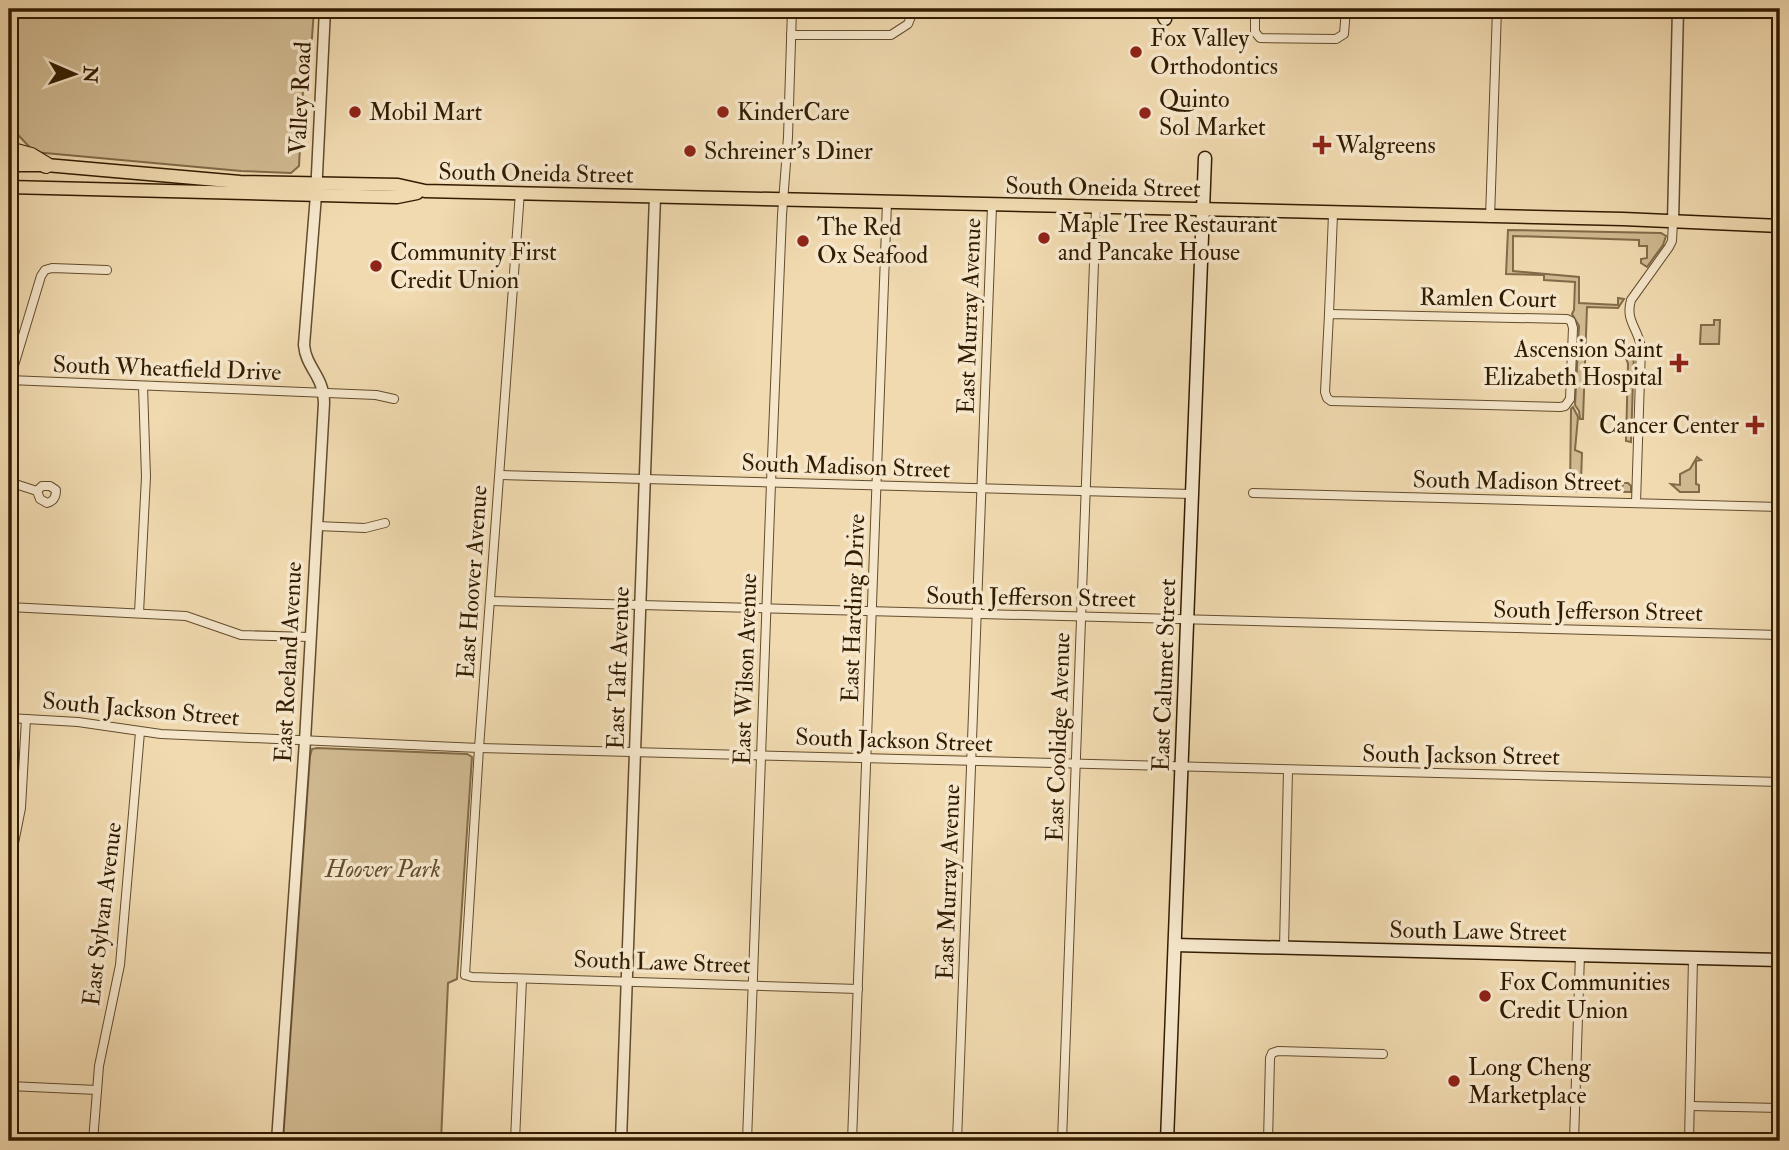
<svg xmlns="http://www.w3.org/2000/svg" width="1789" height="1150" font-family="'IM FELL Double Pica',serif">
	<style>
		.green { fill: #d1ba92; stroke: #826b49; stroke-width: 2 }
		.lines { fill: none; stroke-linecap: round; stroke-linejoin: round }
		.minor-casing { stroke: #624c2c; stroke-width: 10 }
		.tertiary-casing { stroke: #624c2c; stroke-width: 13 }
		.secondary-casing { stroke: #321c00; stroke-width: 15 }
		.primary-casing { stroke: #321c00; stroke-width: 15 }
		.motorway-casing { stroke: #321c00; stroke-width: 18 }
		.minor { stroke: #f6e7cc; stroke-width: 8 }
		.tertiary { stroke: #f6e7cc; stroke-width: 10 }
		.secondary { stroke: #f6e7cc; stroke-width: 12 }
		.primary { stroke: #f1dab0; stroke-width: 12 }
		.motorway { stroke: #f1dab0; stroke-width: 16 }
		.poi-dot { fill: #8f2418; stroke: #f6e7cc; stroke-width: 2.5 }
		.labels { text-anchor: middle; stroke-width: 7; stroke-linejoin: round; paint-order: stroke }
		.poi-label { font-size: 24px; fill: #321c00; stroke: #f6e7cc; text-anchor: start }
		.street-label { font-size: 24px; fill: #321c00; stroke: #f6e7cc }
		.park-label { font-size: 24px; font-style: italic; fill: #624b2c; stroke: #f6e7cc }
	</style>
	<rect width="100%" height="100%" fill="#f1dab0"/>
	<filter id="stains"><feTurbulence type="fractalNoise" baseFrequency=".00286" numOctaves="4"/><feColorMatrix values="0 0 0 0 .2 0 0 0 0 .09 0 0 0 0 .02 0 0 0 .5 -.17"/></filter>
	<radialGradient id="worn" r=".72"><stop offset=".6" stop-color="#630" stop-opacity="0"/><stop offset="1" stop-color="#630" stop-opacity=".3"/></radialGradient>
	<g class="green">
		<path d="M9,9H314L312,38L303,90L299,166L291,173L241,171L34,152L9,125Z"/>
		<path d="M1508,230L1661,233L1666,236L1663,245L1647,267L1641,263V259L1647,258V246H1639V240L1513,236V271L1579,277V303L1618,305V298L1624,299L1618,308L1587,307L1583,419H1580L1579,411L1575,405L1579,326L1572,314L1574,310L1575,282L1544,280V275L1506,274Z"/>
		<path d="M1714,320H1720L1719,344H1700L1701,325H1714Z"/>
		<path d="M1631,347L1634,353L1631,442L1626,441L1628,364L1624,352Z"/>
		<path d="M1573,407L1578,417L1575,450L1582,453L1581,481L1587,482L1588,488L1622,489L1623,483H1628L1631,486V492L1570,491L1571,409Z"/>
		<path d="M1697,457L1701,460L1696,461V484L1699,485V492H1680L1671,484L1680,485V474L1690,469Z"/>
		<path d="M317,748L467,754L472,757L457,979L448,983L441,1141H283L310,756L312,749Z"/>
	</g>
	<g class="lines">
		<defs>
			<g id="minor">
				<path d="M1255,9V32L1260,38L1336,39L1344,34L1346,9"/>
				<path d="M791,35H891L908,24L914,9"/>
				<path d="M520,192L479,748L465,975L472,977L858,989"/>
				<path d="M1490,218L1497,9"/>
				<path d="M1329,314L1567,319L1571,321L1573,328L1570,399L1565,406L1560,407L1331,401L1327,398L1325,392Z"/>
				<path d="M1329,314L1333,214"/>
				<path d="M9,380L376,395L394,399"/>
				<path d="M9,382L41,276L45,270L52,268L107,270"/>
				<path d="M500,475L1191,494"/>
				<path d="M9,482L37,491L42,486H50L56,490C56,497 54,501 47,503L40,499L37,491"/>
				<path d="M1253,493L1780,507"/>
				<path d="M1636,503L1641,347C1638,328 1625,321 1631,300L1669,247L1672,241L1673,222"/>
				<path d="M317,526L365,528L385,523"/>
				<path d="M490,601L1780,635"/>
				<path d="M9,607L186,616L241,635L310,637"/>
				<path d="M139,613L146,477L143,386"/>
				<path d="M9,718L78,722L161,734L479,748L1780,782"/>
				<path d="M9,868L21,808L26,719"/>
				<path d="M1284,947L1288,770"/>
				<path d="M9,1086L97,1090"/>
				<path d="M1690,1106L1780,1108"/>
				<path d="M93,1141L99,1066L120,965L140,732"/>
				<path d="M515,1141L522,979"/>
				<path d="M747,1141L771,483L782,215L788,137L792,9"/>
				<path d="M852,1141L887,202"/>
				<path d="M957,1141L992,206"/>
				<path d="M1062,1141L1096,208"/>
				<path d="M1268,1141L1270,1058L1272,1053L1278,1051L1383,1054"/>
				<path d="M1574,1141L1580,954"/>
				<path d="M1689,1141L1693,958"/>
			</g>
			<g id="tertiary">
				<path d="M1673,222L1678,9"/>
				<path d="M277,1141L305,741L324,403C324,376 306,368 304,345L316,195L325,9"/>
				<path d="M621,1141L655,196"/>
			</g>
			<g id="secondary">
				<path d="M1160,9L1165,19"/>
				<path d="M1175,945L1780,960"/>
				<path d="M1167,1141L1205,158"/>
			</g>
			<g id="primary">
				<path d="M9,165H46L240,182L398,185L425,191L1623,219L1780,226"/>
				<path d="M9,187L397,197L417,193"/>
			</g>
			<path id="motorway" d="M9,150L31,156L46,165"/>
		</defs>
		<use href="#minor" class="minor-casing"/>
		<use href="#tertiary" class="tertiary-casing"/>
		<use href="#secondary" class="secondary-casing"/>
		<use href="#primary" class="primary-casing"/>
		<use href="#motorway" class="motorway-casing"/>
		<use href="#minor" class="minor"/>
		<use href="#tertiary" class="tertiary"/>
		<use href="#secondary" class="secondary"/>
		<use href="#primary" class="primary"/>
		<use href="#motorway" class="motorway"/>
	</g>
	<g class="poi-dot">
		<circle cx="1136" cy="52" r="7"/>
		<circle cx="355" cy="112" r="7"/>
		<circle cx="723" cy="112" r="7"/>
		<circle cx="1145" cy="113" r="7"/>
		<path d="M1318.5 134.5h7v7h7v7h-7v7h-7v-7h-7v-7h7z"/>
		<circle cx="690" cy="151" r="7"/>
		<circle cx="1044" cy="238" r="7"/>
		<circle cx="803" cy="241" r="7"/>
		<circle cx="376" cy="266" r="7"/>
		<path d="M1675.5 352.5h7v7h7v7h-7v7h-7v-7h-7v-7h7z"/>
		<path d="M1751.5 414.5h7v7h7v7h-7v7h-7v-7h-7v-7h7z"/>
		<circle cx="1485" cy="996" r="7"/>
		<circle cx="1454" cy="1081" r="7"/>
	</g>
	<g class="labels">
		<g class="poi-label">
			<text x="1150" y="46">Fox Valley<tspan x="1150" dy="28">Orthodontics</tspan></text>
			<text x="1159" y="107">Quinto<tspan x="1159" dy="28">Sol Market</tspan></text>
			<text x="369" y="120">Mobil Mart</text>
			<text x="737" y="120">KinderCare</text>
			<text x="1336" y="153">Walgreens</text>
			<text x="704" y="159">Schreiner's Diner</text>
			<text x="1058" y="232">Maple Tree Restaurant<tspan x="1058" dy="28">and Pancake House</tspan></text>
			<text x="817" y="235">The Red<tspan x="817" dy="28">Ox Seafood</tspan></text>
			<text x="390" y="260">Community First<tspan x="390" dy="28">Credit Union</tspan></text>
			<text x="1663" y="357" text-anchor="end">Ascension Saint<tspan x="1663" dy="28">Elizabeth Hospital</tspan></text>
			<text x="1739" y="433" text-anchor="end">Cancer Center</text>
			<text x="1499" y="990">Fox Communities<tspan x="1499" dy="28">Credit Union</tspan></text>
			<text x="1468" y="1075">Long Cheng<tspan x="1468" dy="28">Marketplace</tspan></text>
		</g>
		<g class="street-label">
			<text transform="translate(300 98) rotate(-87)" y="8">Valley Road</text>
			<text transform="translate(536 173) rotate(1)" y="8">South Oneida Street</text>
			<text transform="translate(1103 187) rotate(1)" y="8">South Oneida Street</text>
			<text transform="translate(1488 298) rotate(1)" y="8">Ramlen Court</text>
			<text transform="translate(969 316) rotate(-88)" y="8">East Murray Avenue</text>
			<text transform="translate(167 368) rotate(2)" y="8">South Wheatfield Drive</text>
			<text transform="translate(846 466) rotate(2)" y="8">South Madison Street</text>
			<text transform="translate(1517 481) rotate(1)" y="8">South Madison Street</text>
			<text transform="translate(472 582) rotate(-86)" y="8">East Hoover Avenue</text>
			<text transform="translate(1031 597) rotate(1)" y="8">South Jefferson Street</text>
			<text transform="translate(853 608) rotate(-88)" y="8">East Harding Drive</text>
			<text transform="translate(1598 611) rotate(1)" y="8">South Jefferson Street</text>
			<text transform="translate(288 662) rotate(-87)" y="8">East Roeland Avenue</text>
			<text transform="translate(618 668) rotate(-88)" y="8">East Taft Avenue</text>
			<text transform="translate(745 669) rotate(-88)" y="8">East Wilson Avenue</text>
			<text transform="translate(1164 675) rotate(-88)" y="8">East Calumet Street</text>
			<text transform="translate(141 709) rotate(5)" y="8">South Jackson Street</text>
			<text transform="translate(1058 737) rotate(-88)" y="8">East Coolidge Avenue</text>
			<text transform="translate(894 740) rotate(2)" y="8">South Jackson Street</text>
			<text transform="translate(1461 755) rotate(1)" y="8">South Jackson Street</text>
			<text transform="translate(948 882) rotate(-88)" y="8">East Murray Avenue</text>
			<text transform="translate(102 914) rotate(-83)" y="8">East Sylvan Avenue</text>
			<text transform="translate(1478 931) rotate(1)" y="8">South Lawe Street</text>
			<text transform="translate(662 962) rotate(2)" y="8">South Lawe Street</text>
		</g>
		<g class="park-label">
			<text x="383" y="877">Hoover Park</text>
		</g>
	</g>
	<rect width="1789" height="1150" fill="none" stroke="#f1dab0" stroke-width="35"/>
	<rect x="10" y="10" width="1768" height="1129" fill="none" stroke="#321c00" stroke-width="3.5"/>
	<rect x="18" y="18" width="1754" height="1115" fill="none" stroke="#321c00" stroke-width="2"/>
	<g transform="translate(74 74) rotate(92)" stroke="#f6e7cc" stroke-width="5" paint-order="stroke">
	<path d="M0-5L12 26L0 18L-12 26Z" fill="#321c00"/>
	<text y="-10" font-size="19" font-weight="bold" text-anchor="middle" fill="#321c00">N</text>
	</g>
	<rect width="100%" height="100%" filter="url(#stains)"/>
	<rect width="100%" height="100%" fill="url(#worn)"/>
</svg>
